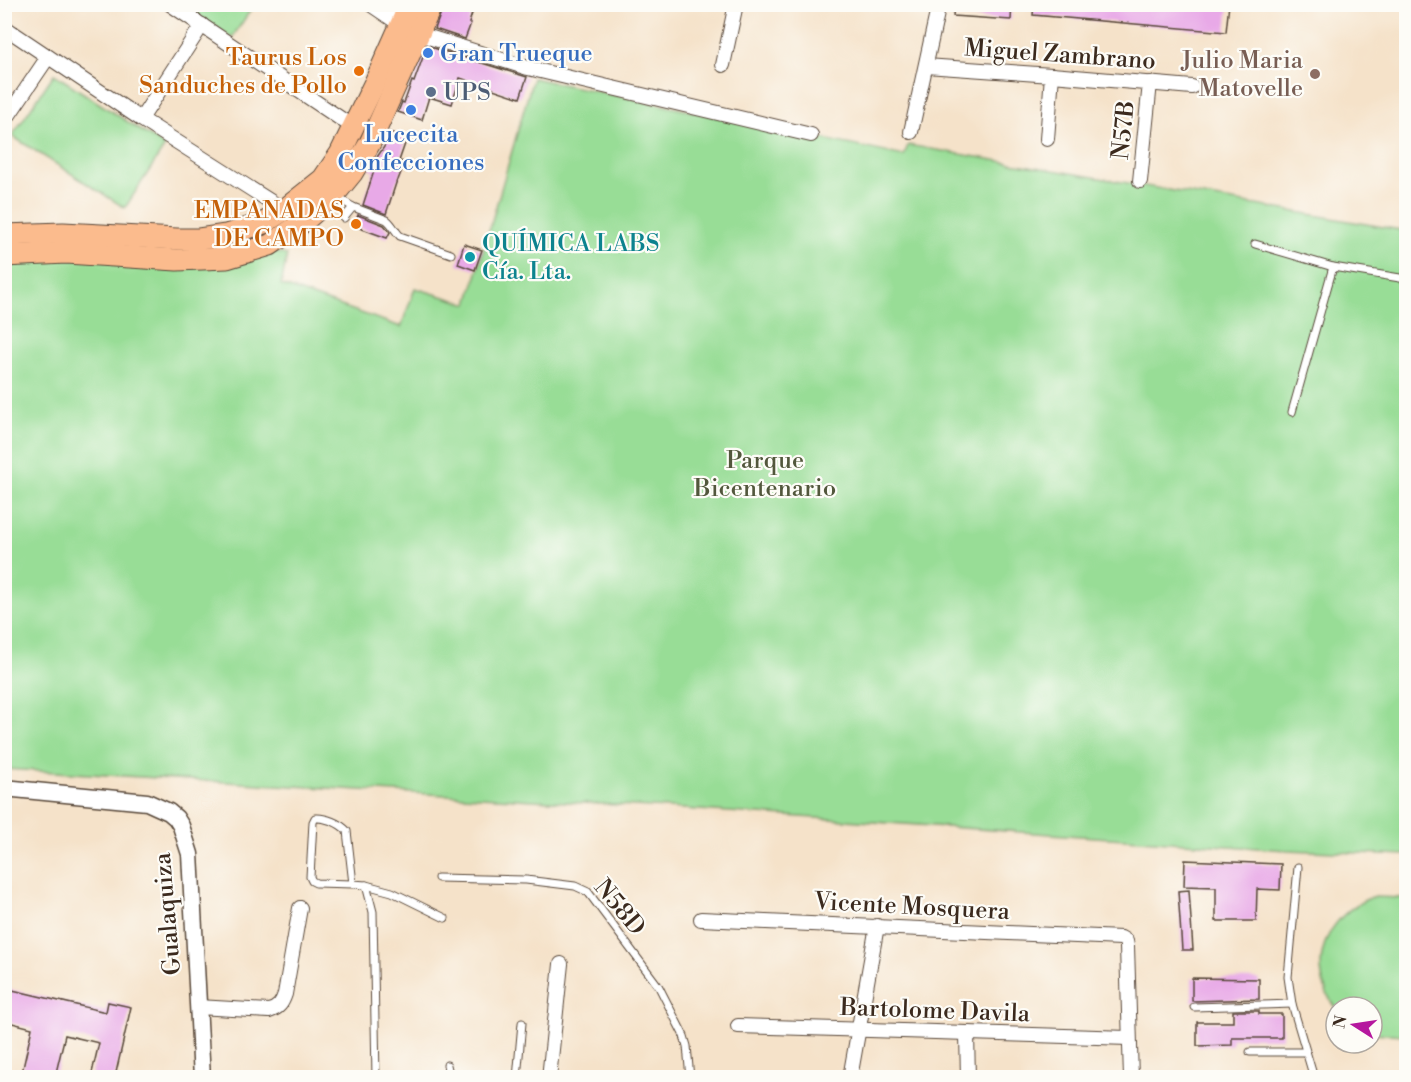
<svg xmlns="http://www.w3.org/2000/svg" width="1411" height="1082" font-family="'Libre Bodoni',serif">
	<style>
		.green { fill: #98dd96; stroke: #6a845a; stroke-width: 1.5 }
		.building { fill: #e8a9e7 }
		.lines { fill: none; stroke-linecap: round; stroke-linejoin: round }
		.service-casing { stroke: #574638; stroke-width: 9 }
		.minor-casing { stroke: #574638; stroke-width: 16 }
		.tertiary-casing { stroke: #574638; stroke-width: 19 }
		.primary-casing { stroke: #574638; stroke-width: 23 }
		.service { stroke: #fff; stroke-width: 7 }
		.minor { stroke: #fff; stroke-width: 14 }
		.tertiary { stroke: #fff; stroke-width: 16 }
		.primary { stroke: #fbbb8d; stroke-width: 21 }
		.shop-dot { fill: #3f7fe0; stroke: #fdfcf7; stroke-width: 2 }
		.food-dot { fill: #e8710a; stroke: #fdfcf7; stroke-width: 2 }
		.education-dot { fill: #8d6e63; stroke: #fdfcf7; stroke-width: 2 }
		.service-dot { fill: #5c6f8a; stroke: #fdfcf7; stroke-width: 2 }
		.culture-dot { fill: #0f9aa8; stroke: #fdfcf7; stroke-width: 2 }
		.labels { text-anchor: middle; stroke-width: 4.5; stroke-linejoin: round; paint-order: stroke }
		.shop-label { font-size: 24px; fill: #366cbe; stroke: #fdfcf7; text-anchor: start }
		.street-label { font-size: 24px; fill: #3b2a1e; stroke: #fdfcf7 }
		.food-label { font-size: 24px; fill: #c56008; stroke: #fdfcf7; text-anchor: end }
		.education-label { font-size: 24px; fill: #785e54; stroke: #fdfcf7; text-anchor: end }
		.service-label { font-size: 24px; fill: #4e5e75; stroke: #fdfcf7; text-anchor: start }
		.culture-label { font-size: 24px; fill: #0d838f; stroke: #fdfcf7; text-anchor: start }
		.park-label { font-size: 24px; fill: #52573c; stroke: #fdfcf7 }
	</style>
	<rect width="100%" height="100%" fill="#fdfcf7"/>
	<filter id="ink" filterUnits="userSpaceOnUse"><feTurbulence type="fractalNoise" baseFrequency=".0167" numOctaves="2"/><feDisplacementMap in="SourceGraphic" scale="12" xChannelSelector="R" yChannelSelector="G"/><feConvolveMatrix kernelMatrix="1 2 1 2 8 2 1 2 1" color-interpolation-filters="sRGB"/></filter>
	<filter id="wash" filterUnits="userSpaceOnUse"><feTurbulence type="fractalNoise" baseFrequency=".008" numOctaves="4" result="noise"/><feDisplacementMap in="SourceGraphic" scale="24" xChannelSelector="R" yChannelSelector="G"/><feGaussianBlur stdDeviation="1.35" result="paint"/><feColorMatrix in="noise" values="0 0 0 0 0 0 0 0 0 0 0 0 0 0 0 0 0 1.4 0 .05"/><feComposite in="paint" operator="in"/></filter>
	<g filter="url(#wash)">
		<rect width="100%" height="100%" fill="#f5e2c9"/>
		<g class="green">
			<path d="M182,5H254L232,38Z"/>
			<path d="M54,74L165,146L125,208L12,136Z"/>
			<path d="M533,78L904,156L908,145L1406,231V855L1287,850L669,808L5,769L4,267L34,258L275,252L287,255L281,285L401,327L415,288L468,304Z"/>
			<path d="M1372,897L1406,898V1035L1372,1033V1007H1336V1009C1305,966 1325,916 1372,897Z"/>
		</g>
		<g id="blocks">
			<g class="building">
				<path d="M444,4H475L469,23H471L465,39L435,29Z"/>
				<path d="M954,4H1012L1011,20L953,16Z"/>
				<path d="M1034,4H1229L1226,32L1033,15Z"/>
				<path d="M427,46L527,77L520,98L460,78L452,104L429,97L422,120L398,112L402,102L404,103L412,81L414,82Z"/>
				<path d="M389,132L407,138L399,161L405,162L398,180H397L386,214L363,205L374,171L369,169L384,147Z"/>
				<path d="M358,215L384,225L390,232L387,238L354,226Z"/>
				<path d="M464,244L482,250L475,270L458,264Z"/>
				<path d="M1185,860L1281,864L1280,890L1257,889L1256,921H1216V887L1184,886Z"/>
				<path d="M1189,890L1193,950H1182L1178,891Z"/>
				<path d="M1192,978L1259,979V999L1192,1001Z"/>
				<path d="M4,988L106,1012L108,1002L131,1007L115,1077H91L99,1043L65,1035L55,1077H21L32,1028L4,1021Z"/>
				<path d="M1233,1011H1259V1014H1282V1038H1232V1045L1197,1046V1022H1233Z"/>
			</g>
		</g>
	</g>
	<g filter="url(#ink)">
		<use href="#blocks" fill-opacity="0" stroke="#574638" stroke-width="1.5"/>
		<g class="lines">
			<defs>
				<g id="service">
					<path d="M335,196L353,207L387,220C393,225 395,231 400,236L451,254"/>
					<path d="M344,218L353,207"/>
					<path d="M1255,244L1333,267L1406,279"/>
					<path d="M1292,412L1333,267"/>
					<path d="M1298,867L1288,977L1292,1004L1314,1078"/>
					<path d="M438,878L526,880L575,886L588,892L659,987L684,1036L687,1046L690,1078"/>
					<path d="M353,884L347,831C340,823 325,817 315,818L313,822L310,877L312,881L316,883L353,884L366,885L392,892L445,918"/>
					<path d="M366,885L373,912L376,1078"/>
					<path d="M1194,1007L1292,1004"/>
					<path d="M1250,1052H1305"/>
					<path d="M447,1065L450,1078"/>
					<path d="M517,1078L522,1023"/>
				</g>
				<g id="minor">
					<path d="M170,4L353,127"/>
					<path d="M370,4L401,25"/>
					<path d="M4,27L141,119L284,210"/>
					<path d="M419,34L528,68L811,135"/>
					<path d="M723,65L736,4"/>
					<path d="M926,66L1052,75L1192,87"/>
					<path d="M141,119L202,25"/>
					<path d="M4,122L48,57"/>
					<path d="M911,132L939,4"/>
					<path d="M1047,139L1052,75"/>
					<path d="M1140,181L1150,83"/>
					<path d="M701,919L1121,938L1126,941L1127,946L1131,1078"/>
					<path d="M198,1007L269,1011C279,1008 282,1003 285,994L300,908"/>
					<path d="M738,1026L1129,1038"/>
					<path d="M967,1034L968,1078"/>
					<path d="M549,1078L561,964"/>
					<path d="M850,1078L877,926"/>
				</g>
				<path id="tertiary" d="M4,788L147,802L169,812L176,818L181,826L190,854L202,1078"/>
				<g id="primary">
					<path d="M4,235L63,233L177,239H199L226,235L264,223L284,210L323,179L340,154L376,80L410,4"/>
					<path d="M4,256L66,253L177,260L227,258L270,245L303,222L334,195L352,173L370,143L432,4"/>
				</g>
			</defs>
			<use href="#service" class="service-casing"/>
			<use href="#minor" class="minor-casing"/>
			<use href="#tertiary" class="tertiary-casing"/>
			<use href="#primary" class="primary-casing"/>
			<use href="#service" class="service"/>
			<use href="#minor" class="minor"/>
			<use href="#tertiary" class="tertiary"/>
			<use href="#primary" class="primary"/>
		</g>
	</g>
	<g class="shop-dot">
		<circle cx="428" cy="53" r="6"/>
		<circle cx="411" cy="110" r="6"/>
	</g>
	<g class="food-dot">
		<circle cx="359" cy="71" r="6"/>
		<circle cx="356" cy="224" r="6"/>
	</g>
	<circle class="education-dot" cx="1315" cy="74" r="6"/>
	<circle class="service-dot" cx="431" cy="92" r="6"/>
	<circle class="culture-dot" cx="470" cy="257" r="6"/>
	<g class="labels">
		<g class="shop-label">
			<text x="440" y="61">Gran Trueque</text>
			<text x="411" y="142" text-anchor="middle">Lucecita<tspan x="411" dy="28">Confecciones</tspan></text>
		</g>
		<g class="street-label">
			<text transform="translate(1060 54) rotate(4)" y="8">Miguel Zambrano</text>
			<text transform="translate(1123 130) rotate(-84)" y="8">N57B</text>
			<text transform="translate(912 906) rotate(3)" y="8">Vicente Mosquera</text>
			<text transform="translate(620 907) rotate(50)" y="8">N58D</text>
			<text transform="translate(167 914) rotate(-95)" y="8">Gualaquiza</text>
			<text transform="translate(935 1010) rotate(2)" y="8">Bartolome Davila</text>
		</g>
		<g class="food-label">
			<text x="347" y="65">Taurus Los<tspan x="347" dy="28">Sanduches de Pollo</tspan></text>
			<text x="344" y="218">EMPANADAS<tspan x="344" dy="28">DE CAMPO</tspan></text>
		</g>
		<g class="education-label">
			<text x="1303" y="68">Julio Maria<tspan x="1303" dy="28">Matovelle</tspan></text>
		</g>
		<g class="service-label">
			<text x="443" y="100">UPS</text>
		</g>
		<g class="culture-label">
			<text x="482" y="251">QUÍMICA LABS<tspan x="482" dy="28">Cía. Lta.</tspan></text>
		</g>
		<g class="park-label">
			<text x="765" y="468">Parque<tspan x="765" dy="28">Bicentenario</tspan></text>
		</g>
	</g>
	<rect width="1411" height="1082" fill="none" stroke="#fdfcf7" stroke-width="24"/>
	<g transform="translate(1354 1025) rotate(282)"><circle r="28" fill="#fdfcf7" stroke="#afa8a0" stroke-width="1.5"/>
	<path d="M0-4.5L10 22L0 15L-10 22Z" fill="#b5179e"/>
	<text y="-9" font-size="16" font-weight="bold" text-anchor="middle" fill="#3b2a1e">N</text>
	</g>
</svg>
